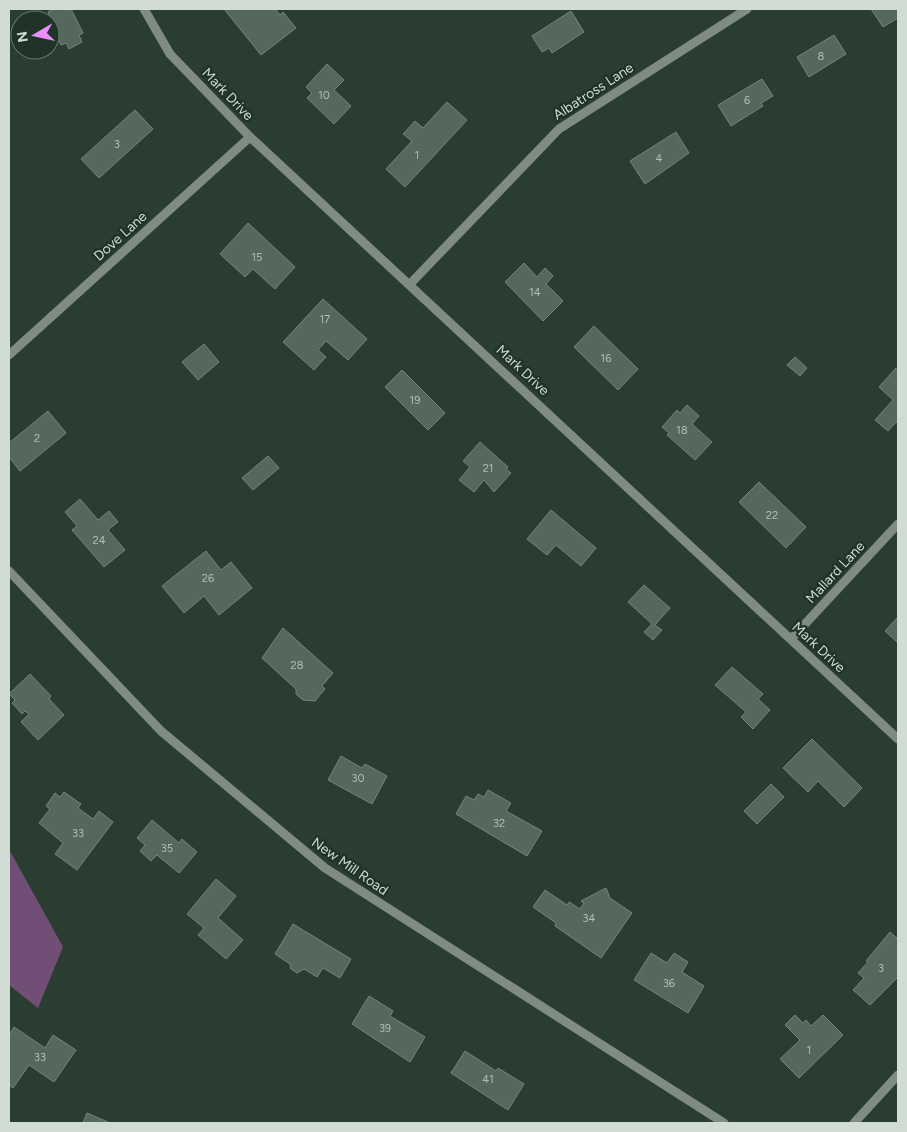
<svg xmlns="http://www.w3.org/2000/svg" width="907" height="1132" font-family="Figtree,sans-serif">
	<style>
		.green { fill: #704e76 }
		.building { fill: #54695c; stroke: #71887a }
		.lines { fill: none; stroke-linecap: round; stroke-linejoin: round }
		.minor { stroke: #818b85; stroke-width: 9 }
		.labels { text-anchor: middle; stroke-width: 4.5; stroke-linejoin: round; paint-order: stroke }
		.number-label { font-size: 11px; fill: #b1bfb6 }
		.street-label { font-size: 14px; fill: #d0dcd4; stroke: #1f3327 }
	</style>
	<rect width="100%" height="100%" fill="#293d31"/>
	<path class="green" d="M9,849L63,947L38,1008L9,985Z"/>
	<g class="building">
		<path d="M54,9H71L83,33L79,35L82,42L69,49L66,43L61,45L57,37L50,40V20H48L51,19L48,12Z"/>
		<path d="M224,9H275L280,15L283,12L296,28L261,55Z"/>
		<path d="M871,9H898V18L883,27Z"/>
		<path d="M571,11L584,32L552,53L549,48L542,52L532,36Z"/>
		<path d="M834,35L846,54L809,77L797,57Z"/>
		<path d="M327,64L344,80L334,90L351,106L334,124L307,98L312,93L306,87Z"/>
		<path d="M762,79L773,96L761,103L763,106L731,126L718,105Z"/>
		<path d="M447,102L467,120L405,187L386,169L412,141L403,134L415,121L423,128Z"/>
		<path d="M135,110L153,129L99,178L81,159Z"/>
		<path d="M676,132L689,153L645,184L630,161Z"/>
		<path d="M248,223L295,267L275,289L253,269L245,277L220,254Z"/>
		<path d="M524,263L537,277L545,268L553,276L546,284L563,301L543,321L505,282Z"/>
		<path d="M323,299L367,339L348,360L326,341L318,350L326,357L314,370L283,342Z"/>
		<path d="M594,326L638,369L618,390L574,347Z"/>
		<path d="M204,344L219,362L198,380L182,362Z"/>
		<path d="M795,357L807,368L800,376L787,365Z"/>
		<path d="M896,368L898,369V423L896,422L888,431L875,420L893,400L879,387Z"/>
		<path d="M402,370L445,413L428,430L385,387Z"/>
		<path d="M687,405L699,416L692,424L712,442L695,460L667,435L669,433L662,427L677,410L680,413Z"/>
		<path d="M48,411L66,433L20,471L9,457V443Z"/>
		<path d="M480,442L508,467L506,469L511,473L494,492L484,480L474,492L459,480L470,467L463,461Z"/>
		<path d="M268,456L279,468L253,490L242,478Z"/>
		<path d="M759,482L806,527L786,548L739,502Z"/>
		<path d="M80,499L98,520L109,511L118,522L108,530L125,550L104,567L72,530L77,526L65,512Z"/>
		<path d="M551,510L596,548L581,566L556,545L547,555L527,539Z"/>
		<path d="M206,551L221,570L231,562L252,588L219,615L204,596L184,613L162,586Z"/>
		<path d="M644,585L670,608L655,625L662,630L653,640L644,632L652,624L628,602Z"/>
		<path d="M898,617V643L885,631Z"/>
		<path d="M283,628L333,673L322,686L325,689L315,701L303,700L296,694V689L262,658Z"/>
		<path d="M732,667L763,694L758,699L770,710L753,729L741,717L746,712L715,685Z"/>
		<path d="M30,674L51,696L49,699L64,715L38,740L21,722L29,714L25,711L22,714L12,703L15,700L9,694Z"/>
		<path d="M812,739L862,788L844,807L818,781L808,792L783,768Z"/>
		<path d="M341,756L362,768L365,764L387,776L372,804L328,780Z"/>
		<path d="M771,784L784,797L757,824L744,811Z"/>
		<path d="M488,790L511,803L506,811L542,831L527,856L456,814L466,796L474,800L478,794L484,797Z"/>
		<path d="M64,792L81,804L78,808L93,819L99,811L113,822L77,870L55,854L63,843L39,823L50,809L46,806L55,793L60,797Z"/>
		<path d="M152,820L179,843L182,839L197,852L179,873L157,855L151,861L140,851L145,845L137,838Z"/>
		<path d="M216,879L236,896L218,918L243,940L226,959L198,935L204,928L187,914Z"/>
		<path d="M606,888L610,898L632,913L601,958L555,926L556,923L533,907L545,890L567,905L569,902L580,909L584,903L581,901Z"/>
		<path d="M293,924L351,959L340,978L323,968L317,977L304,969L297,973L291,969L290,964L275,954Z"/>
		<path d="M890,932L898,939V977L870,1005L853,990L864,978L858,973L868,962L866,961Z"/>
		<path d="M651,953L667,963L674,953L688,962L682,972L704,986L688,1013L634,980Z"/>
		<path d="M369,996L393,1011L390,1016L425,1037L410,1062L352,1024Z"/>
		<path d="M795,1015L803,1023L806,1020L811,1026L823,1015L843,1035L799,1078L780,1059L800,1040L785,1025Z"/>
		<path d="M14,1027L45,1048L53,1035L76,1050L54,1082L29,1065L13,1088L9,1085V1035Z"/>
		<path d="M465,1051L496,1071L498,1068L524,1084L508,1110L451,1073Z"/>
		<path d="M87,1113L110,1123H83Z"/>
	</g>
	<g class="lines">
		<g class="minor">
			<path d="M144,9L170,54L250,137L898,739"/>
			<path d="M410,284L559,129L747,9"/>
			<path d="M9,355L250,137"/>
			<path d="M9,571L161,731L325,868L724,1123"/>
			<path d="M791,639L898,524"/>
			<path d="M854,1123L898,1075"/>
		</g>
	</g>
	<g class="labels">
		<g class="number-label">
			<text x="821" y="60">8</text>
			<text x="324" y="99">10</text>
			<text x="747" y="104">6</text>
			<text x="117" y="148">3</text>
			<text x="417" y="159">1</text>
			<text x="659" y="162">4</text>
			<text x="257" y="261">15</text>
			<text x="535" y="296">14</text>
			<text x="325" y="323">17</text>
			<text x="606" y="362">16</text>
			<text x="415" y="404">19</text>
			<text x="682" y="434">18</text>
			<text x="37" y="442">2</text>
			<text x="488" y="472">21</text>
			<text x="772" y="519">22</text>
			<text x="99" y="544">24</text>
			<text x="208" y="582">26</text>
			<text x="297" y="669">28</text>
			<text x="358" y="782">30</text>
			<text x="499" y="827">32</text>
			<text x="78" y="837">33</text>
			<text x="167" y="852">35</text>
			<text x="589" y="922">34</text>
			<text x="881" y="972">3</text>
			<text x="669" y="987">36</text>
			<text x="385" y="1032">39</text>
			<text x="809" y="1054">1</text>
			<text x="40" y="1061">33</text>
			<text x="488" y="1083">41</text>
		</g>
		<g class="street-label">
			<text transform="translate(593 91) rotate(-33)" y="5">Albatross Lane</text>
			<text transform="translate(228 94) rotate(46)" y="5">Mark Drive</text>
			<text transform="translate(120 236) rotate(-42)" y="5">Dove Lane</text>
			<text transform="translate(523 370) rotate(43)" y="5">Mark Drive</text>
			<text transform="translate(835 572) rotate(-47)" y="5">Mallard Lane</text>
			<text transform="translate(819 647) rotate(43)" y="5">Mark Drive</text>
			<text transform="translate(350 866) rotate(35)" y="5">New Mill Road</text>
		</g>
	</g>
	<rect width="907" height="1132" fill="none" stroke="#d0dcd4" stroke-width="20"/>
	<g transform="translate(35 35) rotate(261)"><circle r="24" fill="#1f3327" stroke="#66776c"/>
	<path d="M0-4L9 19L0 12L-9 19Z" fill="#ea8dfd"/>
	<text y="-8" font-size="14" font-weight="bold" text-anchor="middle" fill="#d0dcd4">N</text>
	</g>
</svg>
